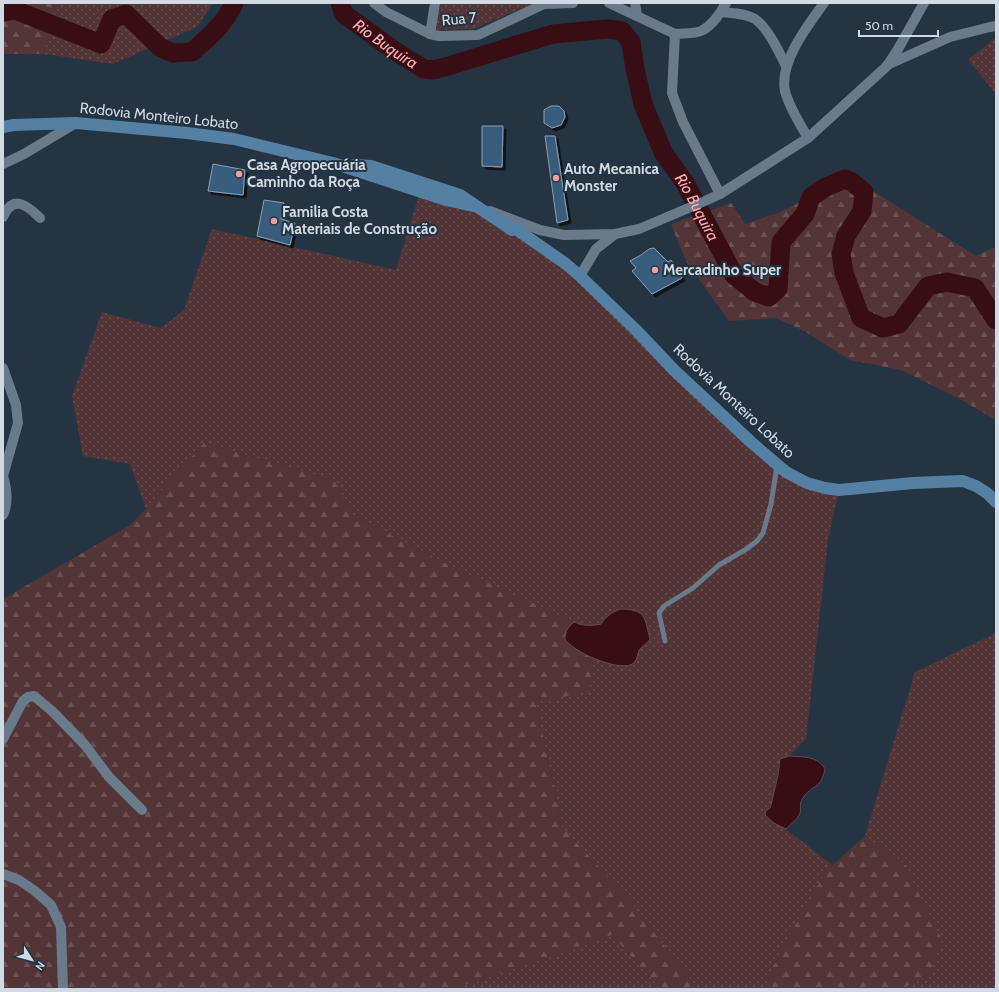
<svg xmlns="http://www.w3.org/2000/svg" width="999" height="992" font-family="Cabin,sans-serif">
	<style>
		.green { fill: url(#green-dots) }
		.forest { fill: url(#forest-firs) }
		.water { fill: #380d14; stroke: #664a52 }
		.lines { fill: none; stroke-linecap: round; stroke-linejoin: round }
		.river { stroke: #380d14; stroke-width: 19 }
		.building { fill: #385c7c; stroke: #8c9eaf; filter: url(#shadow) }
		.lane { stroke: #697a8a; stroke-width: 5 }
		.street { stroke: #697a8a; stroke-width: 10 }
		.secondary { stroke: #5480a4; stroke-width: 12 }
		.poi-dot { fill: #f49aa1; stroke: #253442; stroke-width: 1.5 }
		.labels { text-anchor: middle; stroke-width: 4; stroke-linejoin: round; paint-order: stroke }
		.street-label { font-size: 15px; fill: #d0dae3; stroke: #253442 }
		.poi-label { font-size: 15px; font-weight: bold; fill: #d0dae3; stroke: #253442; text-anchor: start }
		.water-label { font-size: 16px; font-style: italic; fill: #ffacb2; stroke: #253442 }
	</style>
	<defs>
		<pattern id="green-dots" width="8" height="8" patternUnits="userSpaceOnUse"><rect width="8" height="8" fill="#533437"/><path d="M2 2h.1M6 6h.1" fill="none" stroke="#6b5154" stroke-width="1.8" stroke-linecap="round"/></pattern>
		<pattern id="forest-firs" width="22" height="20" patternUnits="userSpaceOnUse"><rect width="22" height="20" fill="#533437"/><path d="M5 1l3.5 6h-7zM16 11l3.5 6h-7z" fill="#6b5154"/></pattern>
		<filter id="shadow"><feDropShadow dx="3" dy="3" stdDeviation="0" flood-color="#0009"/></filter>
	</defs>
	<rect width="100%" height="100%" fill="#253442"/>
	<g class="green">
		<path d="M57,3H213L197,27L113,64L44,54Z"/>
		<path d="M440,3H535L473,29L435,30Z"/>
		<path d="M996,37V94L968,60Z"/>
		<path d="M420,192L478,207L551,253L786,472L839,490L828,540L806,739L789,756L780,759C776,772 777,803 766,811L774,823L786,829L832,865L782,949L768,981L772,989H698L626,896L562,827L536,702L455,568L354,516L334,480L204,443L146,509L130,464L83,456L72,396L102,312L161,328L184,310L212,229L396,270Z"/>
		<path d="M996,633V989H901L931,973L904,864L865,836L915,672Z"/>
		<path d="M612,935L661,989H452Z"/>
	</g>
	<g class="forest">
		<path d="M3,3H57L44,54H3Z"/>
		<path d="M852,182L864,192L873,191L976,256L996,247V420L958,398L901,370L850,360L806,332L776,318L729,321L686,261L671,224L731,203L745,224L778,213L811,197L826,187Z"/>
		<path d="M204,443L334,480L354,516L455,568L574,622L571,624L565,639C572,650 583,653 594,659L589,692L536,702L562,827L626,896L698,989H661L612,935L452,989H3V599L132,524Z"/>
		<path d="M865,836L904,864L942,940L931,973L901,989H772L767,981L782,949L826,871Z"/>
	</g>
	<g class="water">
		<path d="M621,609C647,610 644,617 650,639C648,643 645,644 641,648C636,653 639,662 630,665C615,670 573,652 565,639C565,632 568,627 574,622C578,623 580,625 584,625C590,626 595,625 601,624C606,616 612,612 621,609Z"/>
		<path d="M789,756C803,757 818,756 825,769C821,790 811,785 803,798C798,805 802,807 800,813C798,819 790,825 786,829L774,823L765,815L766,811L770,808L772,801L778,775L780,759Z"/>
	</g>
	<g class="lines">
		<g class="river">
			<path id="s1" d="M340,3L344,14L395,51L424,69L433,70L445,67L553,34L608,29L622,31L631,42L635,69L643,104L663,152L685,183L734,275L755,292L769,297L778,289L781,242L805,214L811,197L826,187L845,179L852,182L864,192L862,211L846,236L841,254L844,273L861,318L883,328L899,324L928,286L947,282L975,288L996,320"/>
			<path d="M3,12L15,10L101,44L112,19L126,14L161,48L173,53L192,52C208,38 226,23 234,3"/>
		</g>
	</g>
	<g class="building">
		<path d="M551,106H559L564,111L565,117L561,125L552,128L544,123V110Z"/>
		<path d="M482,126H503L502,167L482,166Z"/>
		<path d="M545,136H555L568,220L557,223Z"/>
		<path d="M213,164L245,170L243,195L208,191Z"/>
		<path d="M264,200L284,203L281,219L295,223L290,245L257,236Z"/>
		<path d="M654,248L668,262L671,260L682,278L652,294L632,271L636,268L630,261L641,255L649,249Z"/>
	</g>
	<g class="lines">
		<path class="lane" d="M665,641L659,613L664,606L693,588L719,565L745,550L757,541L763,533L771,504L777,466"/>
		<g class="street">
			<path d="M374,3L386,12L430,34L439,36L478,35L544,4L573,3"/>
			<path d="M609,3L675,34"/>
			<path d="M635,3L637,16"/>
			<path d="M721,12C732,13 745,13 755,19C768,28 779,52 786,66"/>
			<path d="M430,34L435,3"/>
			<path d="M675,34L672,93L683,122L720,194"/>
			<path d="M675,34C683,33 694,34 701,31C712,26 720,14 726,3"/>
			<path d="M887,65L950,37L990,27L996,26"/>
			<path d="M808,138C800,124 789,107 785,91C779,62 808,25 824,3"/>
			<path d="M3,164L24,154L76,123"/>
			<path d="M490,211L540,230L564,235L615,234L639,229L705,201L720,194L808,138L887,66L898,49L924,3"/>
			<path d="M3,217C13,194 27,205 40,218"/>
			<path d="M580,276L596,249L615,234"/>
			<path d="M3,368L16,405L18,423L3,476"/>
			<path d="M3,476C7,489 9,502 3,515"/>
			<path d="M3,739L23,701L28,697L34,696L52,711L85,745L109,777L142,810"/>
			<path d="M3,874L19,880L35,891L51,905L61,927L63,989"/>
		</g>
		<g class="secondary">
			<path d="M3,127L14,125L76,123L187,133L234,139L333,163L446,200L478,207"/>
			<path d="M354,165L371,166L460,195L512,230"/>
			<path d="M507,226L516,229L566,264L580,276L636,330L674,370L752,443L786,472L807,483L825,488L839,490L913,483L963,481L976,486L987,493L996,502"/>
		</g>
	</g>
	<g class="poi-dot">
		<circle cx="239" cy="174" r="4"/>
		<circle cx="556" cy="178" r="4"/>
		<circle cx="274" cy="221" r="4"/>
		<circle cx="655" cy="270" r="4"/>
	</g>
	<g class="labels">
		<g class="street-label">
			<text transform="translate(459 19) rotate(-5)" y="5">Rua 7</text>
			<text transform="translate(159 116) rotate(6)" y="5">Rodovia Monteiro Lobato</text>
			<text transform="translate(734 401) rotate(43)" y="5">Rodovia Monteiro Lobato</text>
		</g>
		<g class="poi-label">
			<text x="247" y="170">Casa Agropecuária<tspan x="247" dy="17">Caminho da Roça</tspan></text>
			<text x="564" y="174">Auto Mecanica<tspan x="564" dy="17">Monster</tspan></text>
			<text x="282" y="217">Familia Costa<tspan x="282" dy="17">Materiais de Construção</tspan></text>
			<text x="663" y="275">Mercadinho Super</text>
		</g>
		<g class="water-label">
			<text dy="6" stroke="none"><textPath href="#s1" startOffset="63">Rio Buquira</textPath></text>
			<text dy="6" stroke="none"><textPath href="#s1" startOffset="507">Rio Buquira</textPath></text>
		</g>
	</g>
	<rect width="999" height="992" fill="none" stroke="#d0dae3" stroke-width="8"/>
	<g transform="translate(32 960) rotate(126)" stroke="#253442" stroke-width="3" paint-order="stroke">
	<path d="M0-3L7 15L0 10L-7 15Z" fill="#d0dae3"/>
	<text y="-6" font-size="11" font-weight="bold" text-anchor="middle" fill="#d0dae3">N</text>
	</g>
	<path d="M859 30v6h79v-6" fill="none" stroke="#d0dae3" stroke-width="2"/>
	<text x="865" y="30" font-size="12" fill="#d0dae3" stroke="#253442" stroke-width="3" paint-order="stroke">50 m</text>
</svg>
